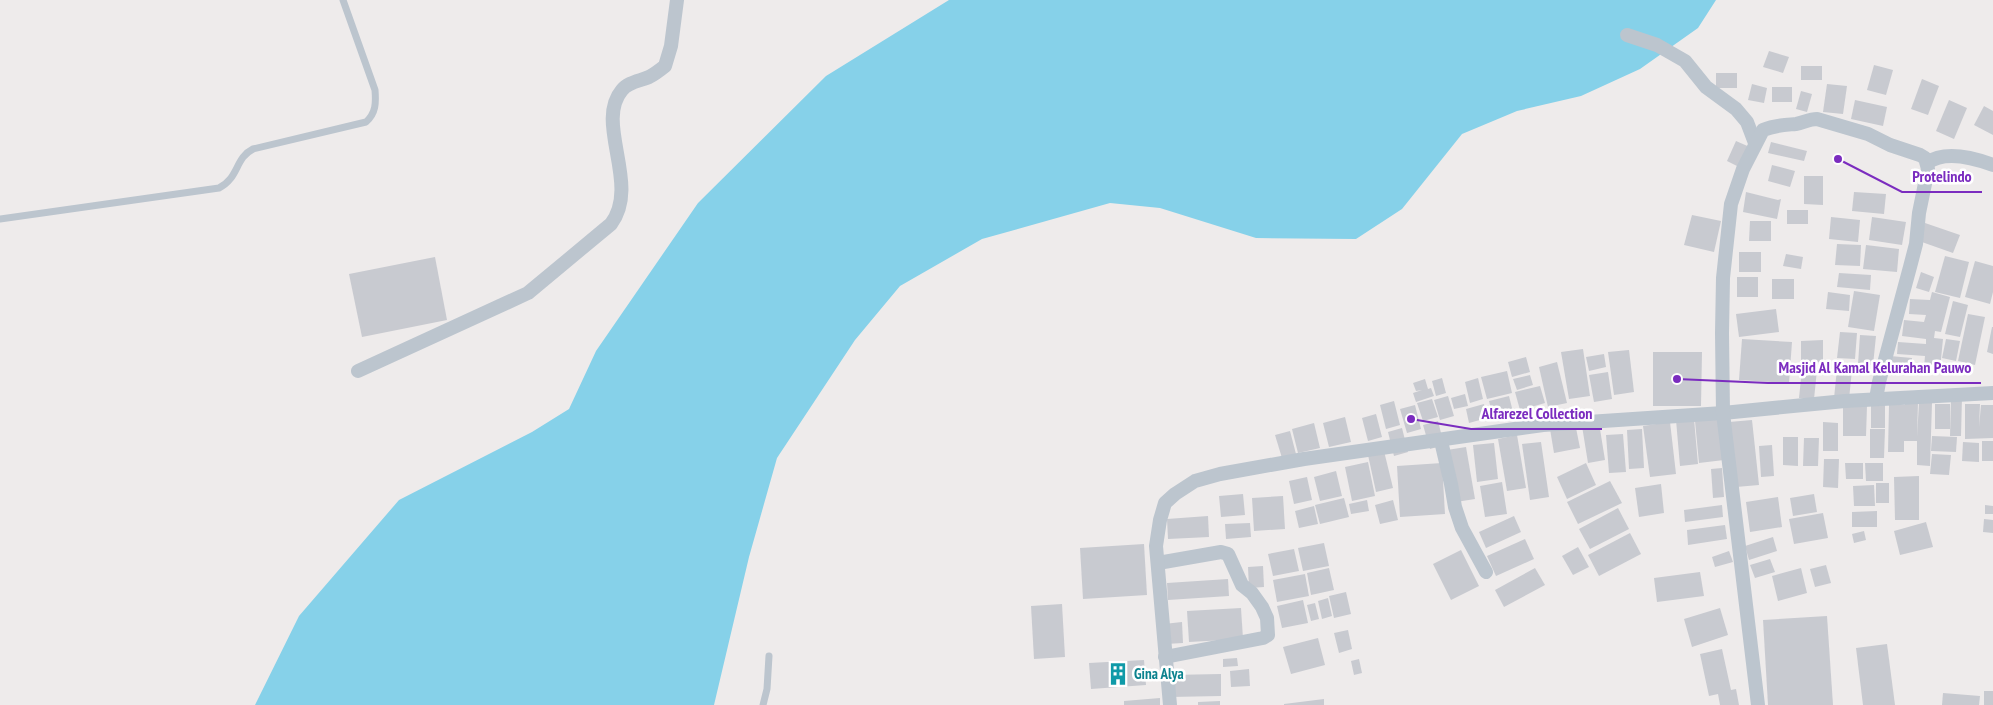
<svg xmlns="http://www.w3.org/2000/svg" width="1993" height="705" font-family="'PT Sans Narrow',sans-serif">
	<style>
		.water { fill: #86d1e9 }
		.building { fill: #c8cad0 }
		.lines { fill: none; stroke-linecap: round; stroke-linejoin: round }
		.service { stroke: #bcc5ce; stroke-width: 7 }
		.minor { stroke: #bcc5ce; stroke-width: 14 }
		.labels { text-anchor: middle; stroke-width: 5; stroke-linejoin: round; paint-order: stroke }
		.culture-label { font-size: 15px; font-weight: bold; fill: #0d838f; stroke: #fff; text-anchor: start }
		.leader { fill: none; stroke: #7b2cbf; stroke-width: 2 }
		.callout-dot { fill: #7b2cbf; stroke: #fff; stroke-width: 2 }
		.callout-label { font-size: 16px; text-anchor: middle; font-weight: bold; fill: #7b2cbf; stroke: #fff; stroke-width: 5; stroke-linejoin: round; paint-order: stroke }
	</style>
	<rect width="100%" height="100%" fill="#eeebeb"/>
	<path class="water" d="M949,0H1716L1698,28L1640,69L1581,96L1517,111L1462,134L1402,209L1356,239L1256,238L1160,208L1110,203L982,239L900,286L855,340L777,458L749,557L714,705H255L299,616L399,500L532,432L569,409L596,351L698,203L826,76Z"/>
	<g class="building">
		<path d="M1769,51L1789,57L1783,73L1763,67Z"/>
		<path d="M1874,65L1893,70L1886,95L1867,90Z"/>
		<rect x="1801" y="66" width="21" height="14"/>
		<rect x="1716" y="73" width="21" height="15"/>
		<path d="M1922,79L1939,86L1928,115L1911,109Z"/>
		<path d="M1752,84L1767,88L1764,103L1748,100Z"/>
		<path d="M1827,84L1847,86L1843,114L1823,112Z"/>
		<rect x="1772" y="87" width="20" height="15"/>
		<path d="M1801,91L1812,94L1807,112L1796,109Z"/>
		<path d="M1855,100L1887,107L1883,126L1851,119Z"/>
		<path d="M1949,100L1967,108L1954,139L1936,131Z"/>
		<path d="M1984,106L1993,111V135L1974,125Z"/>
		<path d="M1736,141L1752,148L1743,169L1727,161Z"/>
		<path d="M1771,142L1807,151L1804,161L1768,153Z"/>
		<path d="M1772,165L1795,171L1790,187L1768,181Z"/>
		<path d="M1804,176H1823V205L1804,204Z"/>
		<path d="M1746,192L1778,200L1781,199L1777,219L1743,212Z"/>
		<path d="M1854,192L1886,194L1884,214L1852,211Z"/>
		<rect x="1787" y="210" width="21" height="14"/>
		<path d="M1692,215L1721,221L1714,252L1684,245Z"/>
		<path d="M1831,217L1860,220L1858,242L1829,239Z"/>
		<path d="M1872,217L1906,222L1902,245L1869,240Z"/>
		<path d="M1750,221H1771V241H1749Z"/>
		<path d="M1925,223L1960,235L1953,253L1919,241Z"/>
		<path d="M1837,244L1861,245L1860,266L1835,265Z"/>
		<path d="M1866,245L1899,249L1897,272L1863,269Z"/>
		<rect x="1739" y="252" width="22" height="20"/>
		<path d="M1786,254L1803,257L1801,269L1783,266Z"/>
		<path d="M1945,256L1969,262L1960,298L1935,292Z"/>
		<path d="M435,257L447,320L362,337L349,274Z"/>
		<path d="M1975,261L1993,266V292L1990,304L1965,297Z"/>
		<path d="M1921,272L1934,277L1929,292L1916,288Z"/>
		<path d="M1839,273L1871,275L1870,290L1837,287Z"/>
		<rect x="1737" y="277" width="21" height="20"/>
		<rect x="1772" y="279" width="22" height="20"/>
		<path d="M1854,291L1880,295L1874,331L1848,327Z"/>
		<path d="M1828,292L1850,295L1849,311L1826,309Z"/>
		<path d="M1932,292L1950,297L1941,332L1935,331L1934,338L1943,339L1940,369L1924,367L1925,356L1897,354L1898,342L1926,344V339L1902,336L1904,320L1924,322L1926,315L1909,314L1910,299L1930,300Z"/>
		<path d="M1953,301L1968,305L1960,337L1945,334Z"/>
		<path d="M1776,309L1779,332L1739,337L1736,314Z"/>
		<path d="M1968,314L1985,317L1975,365L1958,361Z"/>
		<path d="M1992,327H1993V354L1987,352Z"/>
		<path d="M1840,332L1857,333L1855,359L1837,358Z"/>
		<path d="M1860,335L1876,336L1873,365L1858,364Z"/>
		<path d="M1742,339L1792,342L1789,383L1739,380Z"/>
		<path d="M1946,339L1960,341L1956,361L1942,358Z"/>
		<path d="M1823,340V362L1801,363V341Z"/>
		<path d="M1583,349L1590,396L1569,399L1561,352Z"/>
		<path d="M1629,350L1634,392L1614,395L1608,352Z"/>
		<path d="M1653,352H1702L1701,406H1653Z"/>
		<path d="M1604,354L1606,367L1589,371L1586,357Z"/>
		<path d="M1890,356L1912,358L1911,371L1889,369Z"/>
		<path d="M1526,357L1530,372L1512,377L1508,362Z"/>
		<path d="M1557,362L1567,403L1548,407L1539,367Z"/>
		<path d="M1802,369L1817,370L1814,399L1799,398Z"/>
		<path d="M1837,369L1852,370L1849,399L1834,398Z"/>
		<path d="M1507,371L1512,393L1487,399L1481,377Z"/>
		<path d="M1608,372L1612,399L1594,402L1589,375Z"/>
		<path d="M1530,375L1533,385L1517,390L1513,379Z"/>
		<path d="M1442,378L1446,393L1436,396L1432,381Z"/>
		<path d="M1478,378L1483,399L1470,403L1465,382Z"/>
		<path d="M1425,379L1428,389L1431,388L1434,396L1416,402L1413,393L1422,390L1416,391L1413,383Z"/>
		<path d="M1540,386L1545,403L1520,410L1515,392Z"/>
		<path d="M1465,394L1468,406L1454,409L1451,398Z"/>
		<path d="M1448,396L1454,416L1440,420L1434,400Z"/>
		<path d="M1509,396L1514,416L1494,421L1489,401Z"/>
		<path d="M1951,397H1962L1961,436H1950Z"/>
		<path d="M1432,399L1438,417L1423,421L1417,403Z"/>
		<path d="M1394,401L1400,425L1386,429L1380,405Z"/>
		<path d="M1905,402H1918L1917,437L1919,403H1932L1930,466L1917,465V441H1904V452H1888L1889,405H1905Z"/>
		<rect x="1871" y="403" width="14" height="25"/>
		<path d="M1484,404L1487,418L1469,423L1466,409Z"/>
		<rect x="1935" y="404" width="15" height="25"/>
		<path d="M1965,404H1980L1979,427L1981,405H1993V438L1965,439Z"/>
		<path d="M1415,405L1421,429L1407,433L1400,409Z"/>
		<path d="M1843,406H1867L1866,436H1843Z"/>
		<path d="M1376,414L1382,437L1368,441L1362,418Z"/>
		<path d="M1345,417L1351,442L1329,447L1323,423Z"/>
		<path d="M1719,418L1724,460L1699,463L1695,421Z"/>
		<path d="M1694,419L1698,464L1680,466L1676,420Z"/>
		<path d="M1752,420L1759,485L1736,487L1729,422Z"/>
		<path d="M1438,421L1444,445L1430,449L1423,425Z"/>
		<path d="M1670,422L1676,474L1650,477L1643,426Z"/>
		<path d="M1823,422L1838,423V451H1823Z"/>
		<path d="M1314,423L1320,448L1298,453L1292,429Z"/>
		<path d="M1575,423L1580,448L1554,453L1550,429Z"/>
		<path d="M1599,423L1605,460L1588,463L1582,426Z"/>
		<path d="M1402,428L1408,452L1394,456L1388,432Z"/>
		<path d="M1642,429L1644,468L1629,469L1627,430Z"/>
		<path d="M1870,429H1885L1884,458H1870Z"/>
		<path d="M1290,431L1296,454L1282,458L1275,435Z"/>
		<path d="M1623,434L1626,472L1609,473L1606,435Z"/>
		<path d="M1517,435L1526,488L1507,491L1498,439Z"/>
		<path d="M1932,436L1957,437L1956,452L1931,451Z"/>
		<path d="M1783,437H1798V466L1783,465Z"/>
		<path d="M1804,438H1819L1818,466H1803Z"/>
		<rect x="1982" y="441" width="11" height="20"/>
		<path d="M1541,442L1549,497L1530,500L1522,444Z"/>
		<path d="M1963,442L1979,443V462L1962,461Z"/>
		<path d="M1494,443L1498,479L1477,482L1473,445Z"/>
		<path d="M1772,445L1774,476L1761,477L1759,446Z"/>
		<path d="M1466,447L1475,499L1456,502L1447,450Z"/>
		<path d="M1384,451L1393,488L1376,492L1368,455Z"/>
		<path d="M1932,454L1951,455L1949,475L1930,474Z"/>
		<path d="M1824,459H1839L1838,488L1823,487Z"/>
		<path d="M1368,462L1375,496L1352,501L1345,467Z"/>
		<path d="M1442,463L1445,514L1400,517L1397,466Z"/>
		<path d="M1586,463L1596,485L1567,499L1557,477Z"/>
		<path d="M1845,463H1863V479H1846Z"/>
		<path d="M1865,463H1883V481H1866Z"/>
		<path d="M1722,468L1724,497L1713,498L1711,469Z"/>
		<path d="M1336,471L1342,496L1320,501L1314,477Z"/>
		<path d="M1919,476V520H1895L1894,477Z"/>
		<path d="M1307,477L1312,500L1294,504L1289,481Z"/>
		<path d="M1610,481L1622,503L1578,524L1567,502Z"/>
		<path d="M1502,482L1507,514L1485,517L1480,486Z"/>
		<rect x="1876" y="483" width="13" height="20"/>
		<path d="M1661,484L1664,513L1639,517L1635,488Z"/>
		<path d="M1874,485L1875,506H1854L1853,486Z"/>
		<path d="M1243,494L1245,515L1221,517L1219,496Z"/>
		<path d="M1814,494L1817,512L1793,516L1790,498Z"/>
		<path d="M1283,496L1285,529L1254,531L1252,498Z"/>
		<path d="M1778,497L1782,527L1750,532L1746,502Z"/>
		<path d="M1344,498L1349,517L1320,524L1315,505Z"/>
		<path d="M1367,500L1369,511L1351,514L1349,504Z"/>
		<path d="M1393,500L1398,520L1380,524L1375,505Z"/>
		<path d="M1722,505L1723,517L1685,522L1684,510Z"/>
		<path d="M1985,505L1993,506V514H1985Z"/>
		<path d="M1314,506L1318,524L1299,528L1295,511Z"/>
		<path d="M1618,508L1629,529L1590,549L1579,529Z"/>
		<path d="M1877,511V527H1852V512Z"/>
		<path d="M1823,513L1828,538L1794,544L1789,519Z"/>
		<path d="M1208,516L1209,537L1168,539L1167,519Z"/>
		<path d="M1514,516L1521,532L1486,548L1479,532Z"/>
		<path d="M1984,519L1993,520V533L1983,532Z"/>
		<path d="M1926,522L1933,547L1900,555L1894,531Z"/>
		<path d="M1250,523L1251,537L1226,539L1225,524Z"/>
		<path d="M1725,525L1727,539L1688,545L1687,530Z"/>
		<path d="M1864,531L1866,540L1854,543L1852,534Z"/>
		<path d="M1630,533L1641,554L1599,576L1588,555Z"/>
		<path d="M1773,537L1777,551L1749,560L1745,546Z"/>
		<path d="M1525,539L1534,559L1496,576L1487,556Z"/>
		<path d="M1324,543L1329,566L1303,571L1298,548Z"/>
		<path d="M1144,544L1147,595L1083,599L1080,548Z"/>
		<path d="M1578,547L1589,567L1573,575L1562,556Z"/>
		<path d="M1294,549L1299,571L1273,576L1268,554Z"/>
		<path d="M1461,550L1479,586L1451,600L1433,564Z"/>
		<path d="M1729,551L1733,562L1715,567L1712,557Z"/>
		<path d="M1770,559L1775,572L1755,578L1750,565Z"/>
		<path d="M1826,565L1831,583L1815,587L1810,569Z"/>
		<path d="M1263,566L1264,587L1249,588L1248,567Z"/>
		<path d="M1329,568L1334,590L1311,595L1307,573Z"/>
		<path d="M1535,568L1545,585L1504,607L1495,590Z"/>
		<path d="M1801,568L1807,593L1778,601L1772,576Z"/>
		<path d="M1700,572L1704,596L1657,602L1654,578Z"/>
		<path d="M1305,574L1309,596L1277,602L1273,580Z"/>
		<path d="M1228,579L1229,596L1168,600L1167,583Z"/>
		<path d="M1346,592L1351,614L1334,618L1329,596Z"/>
		<path d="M1328,598L1332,616L1322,619L1318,601Z"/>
		<path d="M1303,600L1308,623L1282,628L1277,606Z"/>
		<path d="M1315,603L1319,619L1311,621L1307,605Z"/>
		<path d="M1062,604L1065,657L1034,659L1031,606Z"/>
		<path d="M1241,608L1243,639L1189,642L1187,611Z"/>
		<path d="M1720,608L1728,635L1692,647L1684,619Z"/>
		<path d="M1827,616L1833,705H1768L1763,620Z"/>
		<path d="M1182,622L1183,643L1166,644L1164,624Z"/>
		<path d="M1348,630L1352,649L1339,653L1334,633Z"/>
		<path d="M1318,638L1325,665L1291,674L1283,647Z"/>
		<path d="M1887,644L1895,705H1863L1856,648Z"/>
		<path d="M1722,649L1731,690L1736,689L1739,705H1720L1718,694L1709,696L1700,654Z"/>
		<path d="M1237,658L1238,666L1223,667V659Z"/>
		<path d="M1359,659L1362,673L1354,675L1351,661Z"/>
		<path d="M1144,660L1146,685L1091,689L1089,663Z"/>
		<path d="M1249,669L1250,686L1231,687L1230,671Z"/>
		<path d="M1221,674V696L1170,697V675Z"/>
		<rect x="1984" y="691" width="9" height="14"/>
		<path d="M1943,693L1980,696L1979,705H1942Z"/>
		<path d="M1160,698V705H1124V701Z"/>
		<path d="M1324,699V705H1284V704Z"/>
		<path d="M1220,701V705H1198V702Z"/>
	</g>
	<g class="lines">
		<g class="service">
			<path d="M0,219L219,188C239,178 235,158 253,149L366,122C376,113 376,103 375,90L343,0"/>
			<path d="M763,705L767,689L769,656"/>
		</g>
		<g class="minor">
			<path d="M1627,35L1657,45L1685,61L1706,87L1736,109L1747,122L1755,143"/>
			<path d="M1927,163C1945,150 1974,158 1993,165"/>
			<path d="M358,371L528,293L611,224C641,184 594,123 622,90C628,82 640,81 649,77C655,74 660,70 665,66L671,46L677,0"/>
			<path d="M1441,441L1451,484L1455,507L1462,528L1486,572"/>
			<path d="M1158,563L1221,552L1228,554L1242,585L1252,593L1262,607L1267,618L1268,635L1263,638L1165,657"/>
			<path d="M1170,705L1156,546L1160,520L1165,503L1175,494L1195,481L1220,474L1304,459L1543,425L1723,413L1845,401L1993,393"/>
			<path d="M1758,705L1723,413L1722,333L1723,278L1731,204L1743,169L1763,130C1775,125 1784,125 1796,124C1803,123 1809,119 1817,119L1868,134L1890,145L1920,155L1925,158L1928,169L1919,213L1916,244L1910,267L1879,382L1876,399"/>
		</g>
	</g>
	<defs>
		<symbol id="building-bare" viewBox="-9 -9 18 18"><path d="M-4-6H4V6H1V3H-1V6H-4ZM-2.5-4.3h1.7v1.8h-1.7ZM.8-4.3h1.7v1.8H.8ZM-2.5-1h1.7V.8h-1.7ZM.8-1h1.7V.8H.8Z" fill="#0f9aa8" stroke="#fff" stroke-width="2.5" paint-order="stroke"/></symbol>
	</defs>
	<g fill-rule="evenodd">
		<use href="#building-bare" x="1102" y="658" width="32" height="32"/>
	</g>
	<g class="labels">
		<g class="culture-label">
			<text x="1134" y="679">Gina Alya</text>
		</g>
	</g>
	<path class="leader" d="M1838 159L1902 192H1982M1677 379L1768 383H1981M1411 419L1471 429H1602"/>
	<g class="callout-dot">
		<circle cx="1838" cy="159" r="5"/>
		<circle cx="1677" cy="379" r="5"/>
		<circle cx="1411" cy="419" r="5"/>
	</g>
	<g class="callout-label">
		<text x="1942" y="182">Protelindo</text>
		<text x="1875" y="373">Masjid Al Kamal Kelurahan Pauwo</text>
		<text x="1537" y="419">Alfarezel Collection</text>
	</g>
</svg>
